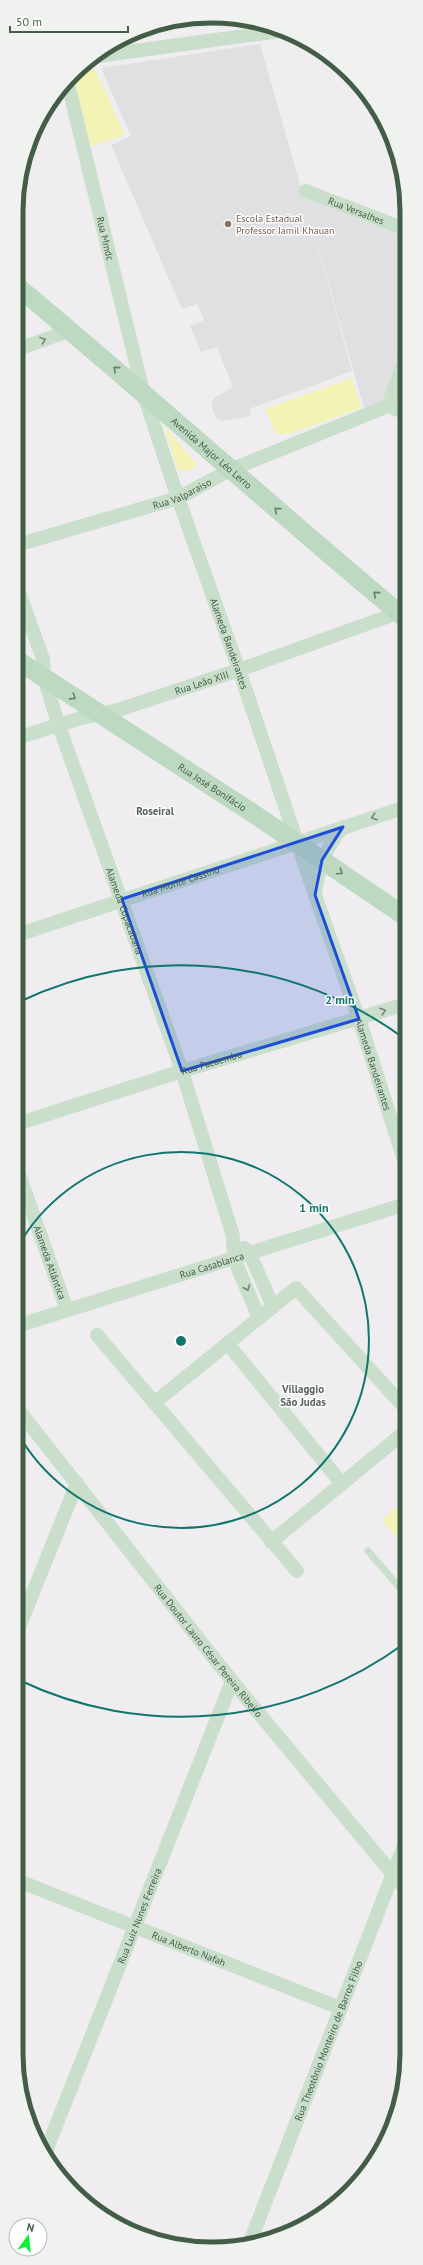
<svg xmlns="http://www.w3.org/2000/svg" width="423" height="2265" font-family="'PT Sans',sans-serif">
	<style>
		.education { fill: #e0dfe1 }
		.green { fill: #f3f3b6 }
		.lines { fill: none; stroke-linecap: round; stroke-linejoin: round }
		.lane { stroke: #cadfcb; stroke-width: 7 }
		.street { stroke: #cadfcb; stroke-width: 14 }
		.secondary { stroke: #bdd9c1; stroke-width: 19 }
		.oneway { stroke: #728a75 }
		.oneway2 { stroke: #68826b }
		.marked { fill: #1d4ed8; fill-opacity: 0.2; stroke: #1d4ed8; stroke-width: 3; stroke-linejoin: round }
		.ring { fill: none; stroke: #0f766e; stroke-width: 2 }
		.education-dot { fill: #8d6e63; stroke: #fff; stroke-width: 1.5 }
		.labels { text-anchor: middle; stroke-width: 3; stroke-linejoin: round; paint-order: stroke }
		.street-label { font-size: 10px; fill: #435d46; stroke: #fff }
		.education-label { font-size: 10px; fill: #785e54; stroke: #fff; text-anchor: start }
		.neighbourhood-label { font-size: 11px; font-weight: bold; fill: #59635b; stroke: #fff }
		.rim { fill: none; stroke: #435d46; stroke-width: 5 }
		.centre { fill: #0f766e; stroke: #fff; stroke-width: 2 }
		.ring-label { font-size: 12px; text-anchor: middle; font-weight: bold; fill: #0f766e; stroke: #fff; stroke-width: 3; stroke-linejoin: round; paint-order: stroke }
	</style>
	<rect width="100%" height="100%" fill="#efedf0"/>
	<path class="education" d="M260,44L304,198L407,238L406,340L384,401L364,408L305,201L352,371L249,409L251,416L222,421L215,417L211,404L214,398L233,387L217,347L201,352L190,326L204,320L197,304L182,309L111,145L131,136L101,68Z"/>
	<g class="green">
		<path d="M95,69L125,135L90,146L74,78L78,73Z"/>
		<path d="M352,378L361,408L289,434H276L265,409Z"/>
		<path d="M164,426L197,464L192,470H178Z"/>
		<path d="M406,1499V1548L382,1520Z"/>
	</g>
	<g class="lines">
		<path class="lane" d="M368,1551L406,1595"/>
		<g class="street">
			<path d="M91,57L280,31"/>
			<path id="s1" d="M68,84L143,392L178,498L239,670L315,895"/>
			<path id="s2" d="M306,191L407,230"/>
			<path d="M18,349L69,331"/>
			<path d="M388,406L406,357"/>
			<path id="s3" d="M17,545L178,498L230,470L388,406L406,413"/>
			<path id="s4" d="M17,587L43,659L44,678L59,726L182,1071L233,1236L234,1259L259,1318"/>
			<path id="s5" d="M17,738L78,719L121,709L239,670L406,610"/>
			<path id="s6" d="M343,827C326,847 317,870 315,895L359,1019L406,1166"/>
			<path id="s7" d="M17,935L406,807"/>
			<path id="s8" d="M17,1124L182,1071L406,1004"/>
			<path id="s9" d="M17,1169L67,1310"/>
			<path d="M244,1248L250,1254L273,1307"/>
			<path id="s10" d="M17,1326L406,1204"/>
			<path d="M97,1335L297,1571"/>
			<path d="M228,1344L342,1484"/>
			<path d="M154,1403L296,1288L406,1409"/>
			<path id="s11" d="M17,1408L232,1681L405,1889"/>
			<path d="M271,1542L406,1431"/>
			<path d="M16,1635L77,1483"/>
			<path id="s12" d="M16,1880L340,2008"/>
			<path id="s13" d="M46,2151L232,1681"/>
			<path id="s14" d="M250,2242L406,1840"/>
		</g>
		<g class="secondary">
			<path id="s15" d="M18,287C149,396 275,510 406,619"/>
			<path id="s16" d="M17,660L251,812L406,917"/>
		</g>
	</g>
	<defs><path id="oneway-chevron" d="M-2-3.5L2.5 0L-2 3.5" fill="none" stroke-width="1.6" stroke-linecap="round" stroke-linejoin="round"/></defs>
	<g class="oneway">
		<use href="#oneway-chevron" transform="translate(43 340) rotate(-20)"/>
		<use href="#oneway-chevron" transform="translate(374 817) rotate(162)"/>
		<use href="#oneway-chevron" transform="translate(383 1011) rotate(-18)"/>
		<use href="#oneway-chevron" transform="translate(247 1288) rotate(67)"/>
	</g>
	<g class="oneway2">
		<use href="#oneway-chevron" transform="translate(116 369) rotate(-140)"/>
		<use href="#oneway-chevron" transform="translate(277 510) rotate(-140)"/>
		<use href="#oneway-chevron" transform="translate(376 594) rotate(-140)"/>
		<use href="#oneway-chevron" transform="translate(73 697) rotate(33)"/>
		<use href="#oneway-chevron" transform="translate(340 872) rotate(34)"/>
	</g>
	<path class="marked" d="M343,827L322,860L315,895L359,1019L182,1071L122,899Z"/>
	<g class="ring">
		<path d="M17 1248A188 188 0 1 1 17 1432"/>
		<path d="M405 1643A376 376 0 0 1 19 1680M19 1002A376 376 0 0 1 405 1039"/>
	</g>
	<circle class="education-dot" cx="228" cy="224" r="4"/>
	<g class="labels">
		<g class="street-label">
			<text dy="4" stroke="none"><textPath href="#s2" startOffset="54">Rua Versalhes</textPath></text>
			<text dy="4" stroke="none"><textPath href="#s1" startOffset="159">Rua Mmdc</textPath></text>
			<text dy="4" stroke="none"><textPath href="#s15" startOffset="255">Avenida Major Léo Lerro</textPath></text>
			<text dy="4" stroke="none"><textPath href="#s3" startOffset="173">Rua Valparaiso</textPath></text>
			<text dy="4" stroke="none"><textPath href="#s1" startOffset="583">Alameda Bandeirantes</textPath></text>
			<text dy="4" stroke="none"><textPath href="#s5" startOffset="193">Rua Leão XIII</textPath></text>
			<text dy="4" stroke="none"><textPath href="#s16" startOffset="233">Rua José Bonifácio</textPath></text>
			<text dy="4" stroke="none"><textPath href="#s7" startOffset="172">Rua Monte Cassino</textPath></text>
			<text dy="4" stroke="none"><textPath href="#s4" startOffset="342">Alameda Copacabana</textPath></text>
			<text dy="4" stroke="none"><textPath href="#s8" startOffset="204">Rua Pacaembu</textPath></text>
			<text dy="4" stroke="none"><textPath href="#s6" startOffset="254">Alameda Bandeirantes</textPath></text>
			<text dy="4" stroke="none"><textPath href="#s9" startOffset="99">Alameda Atlântica</textPath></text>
			<text dy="4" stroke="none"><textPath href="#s10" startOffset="204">Rua Casablanca</textPath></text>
			<text dy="4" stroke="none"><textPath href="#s11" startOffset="309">Rua Doutor Lauro César Pereira Ribeiro</textPath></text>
			<text dy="4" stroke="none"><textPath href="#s13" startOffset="253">Rua Luiz Nunes Ferreira</textPath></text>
			<text dy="4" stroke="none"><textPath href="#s12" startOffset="186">Rua Alberto Nafah</textPath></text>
			<text dy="4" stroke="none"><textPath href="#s14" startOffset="216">Rua Theotônio Monteiro de Barros Filho</textPath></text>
		</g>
		<g class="education-label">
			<text x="236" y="222">Escola Estadual<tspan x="236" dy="12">Professor Jamil Khauan</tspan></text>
		</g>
		<g class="neighbourhood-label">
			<text x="155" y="815">Roseiral</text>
			<text x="303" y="1393">Villaggio<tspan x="303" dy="13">São Judas</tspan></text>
		</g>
	</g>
	<path d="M0 0H423V2265H0ZM211 23H212A188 188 0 0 1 400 211V2054A188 188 0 0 1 212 2242H211A188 188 0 0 1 23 2054V211A188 188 0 0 1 211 23Z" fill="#f0f2f0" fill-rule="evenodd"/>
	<path class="rim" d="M211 23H212A188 188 0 0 1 400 211V2054A188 188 0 0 1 212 2242H211A188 188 0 0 1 23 2054V211A188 188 0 0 1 211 23Z"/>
	<circle cx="181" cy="1341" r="6" class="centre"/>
	<g class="ring-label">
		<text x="340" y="1004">2 min</text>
		<text x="314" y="1212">1 min</text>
	</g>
	<g transform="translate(28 2237) rotate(15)"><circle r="19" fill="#ffffff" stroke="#b4beb5"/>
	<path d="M0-3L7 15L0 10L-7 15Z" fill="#06f12f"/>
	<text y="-6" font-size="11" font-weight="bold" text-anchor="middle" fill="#435d46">N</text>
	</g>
	<path d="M10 26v6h118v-6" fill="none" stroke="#435d46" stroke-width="2"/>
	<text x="16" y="26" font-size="12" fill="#435d46" stroke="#ffffff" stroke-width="3" paint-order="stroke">50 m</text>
</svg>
